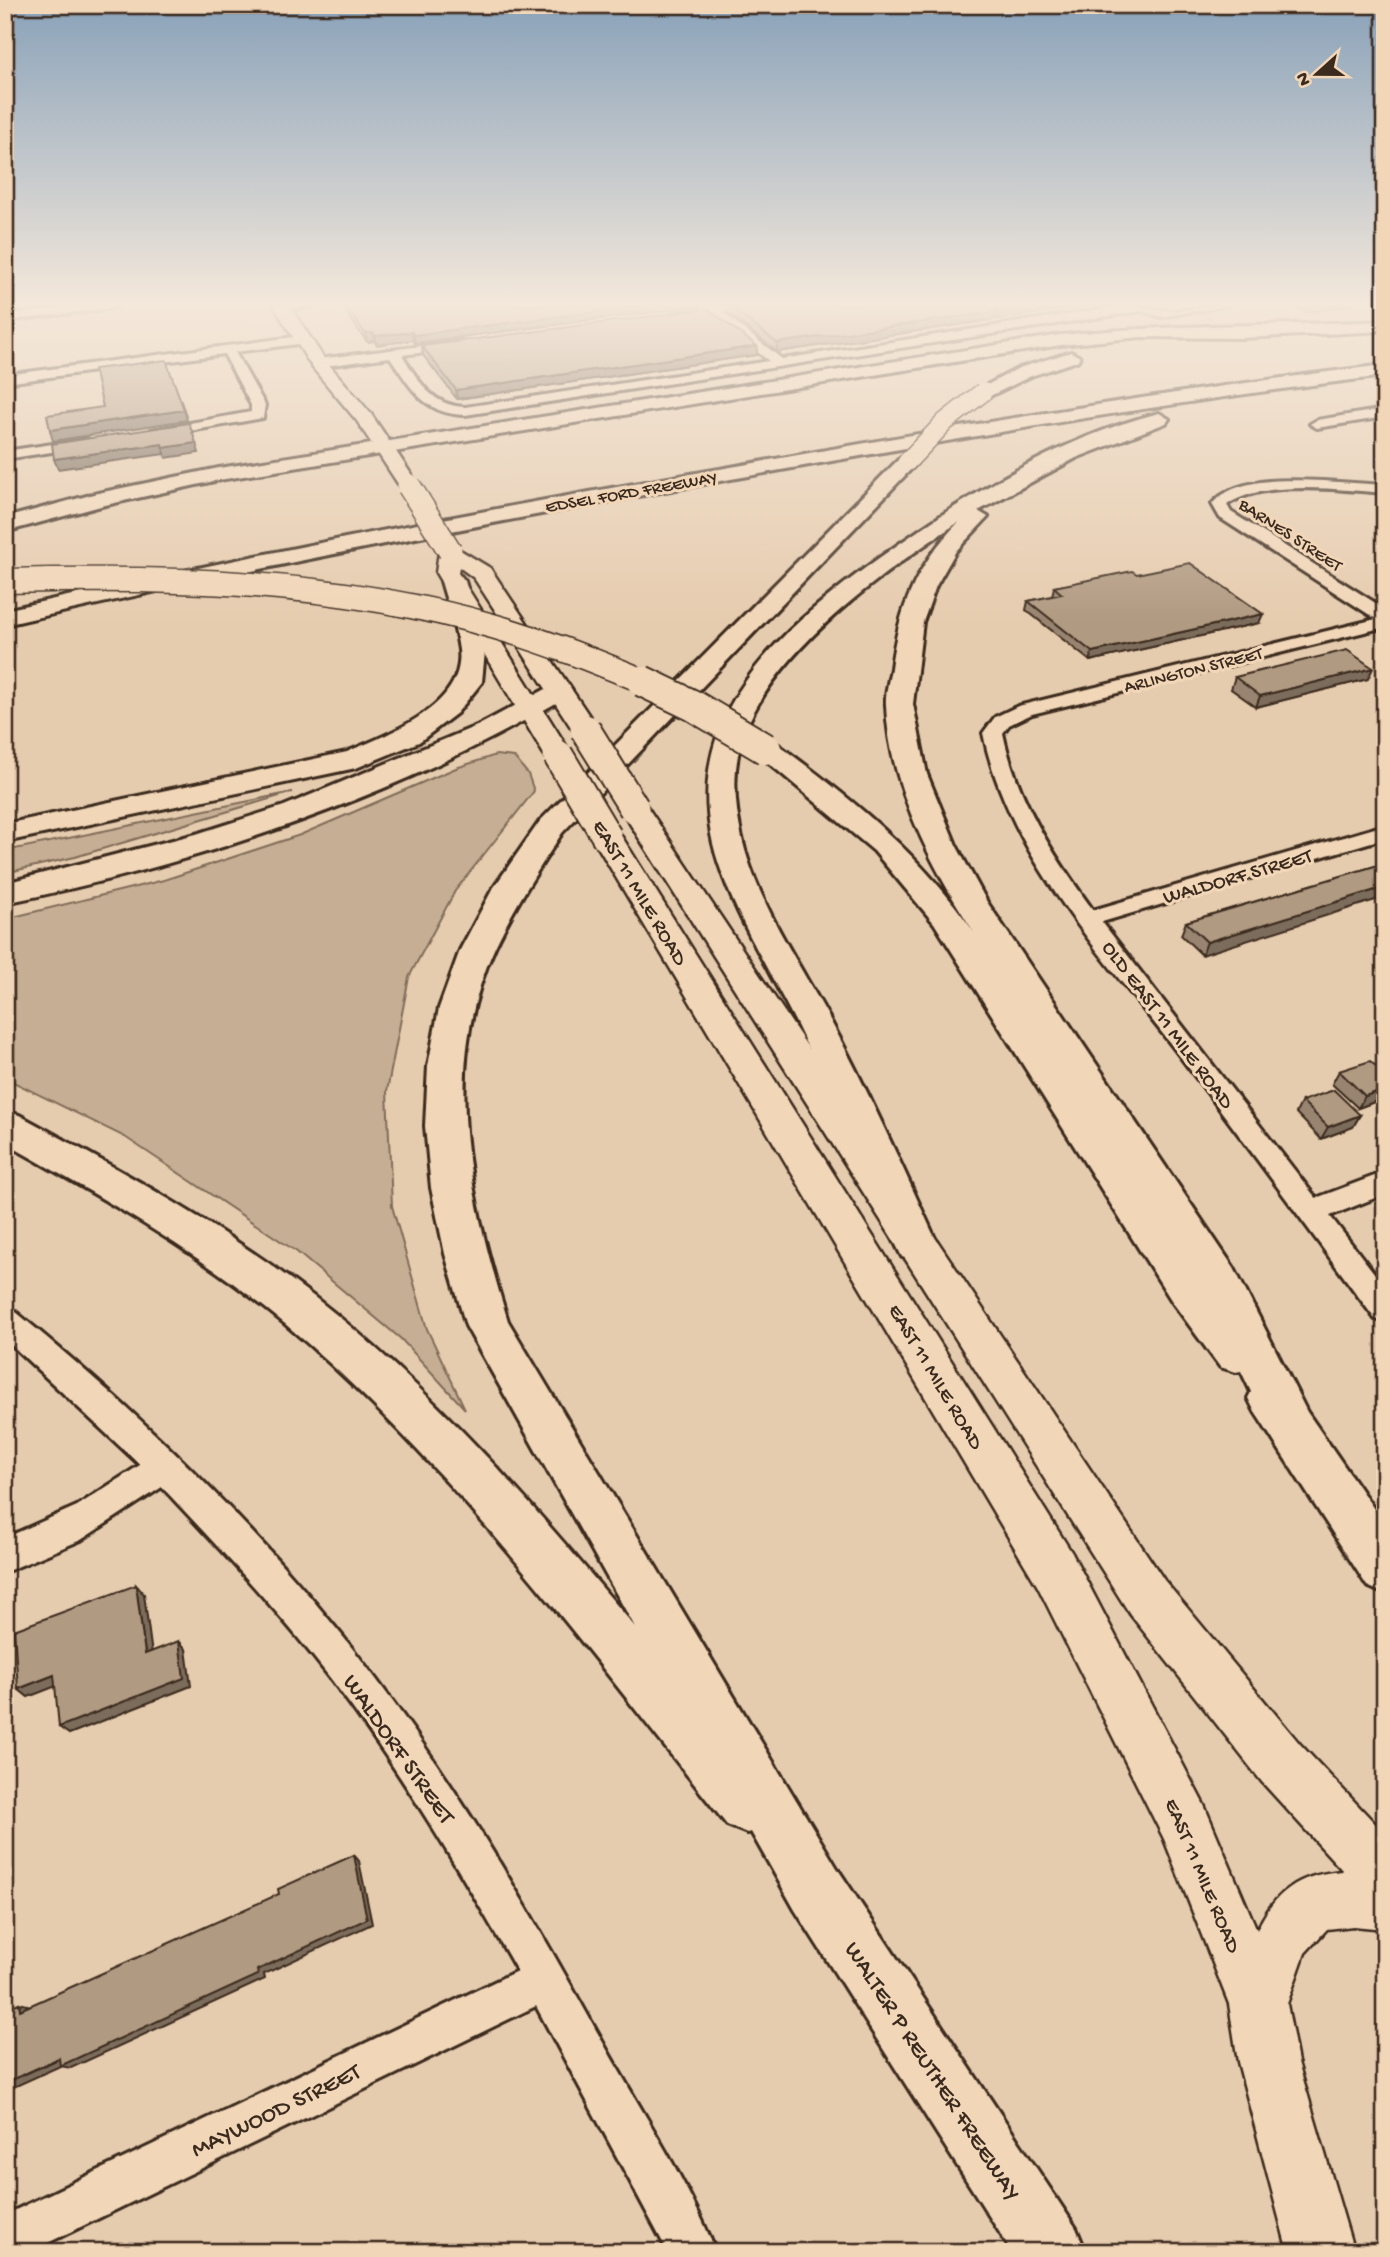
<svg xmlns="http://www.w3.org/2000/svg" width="1390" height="2257" font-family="'Gochi Hand',sans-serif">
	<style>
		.green { fill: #c6ae94; stroke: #806c59; stroke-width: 2 }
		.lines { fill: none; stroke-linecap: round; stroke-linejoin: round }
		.minor-casing { stroke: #3b2a1e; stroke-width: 6 }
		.secondary-casing { stroke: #3b2a1e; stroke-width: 5 }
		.motorway-casing { stroke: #3b2a1e; stroke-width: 6 }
		.minor { fill: #f1d6b8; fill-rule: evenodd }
		.secondary { fill: #f1d6b8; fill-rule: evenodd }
		.motorway { fill: #f1d6b8; fill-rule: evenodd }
		.secondary-bridge-far1-casing { stroke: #3b2a1e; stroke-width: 26; stroke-linecap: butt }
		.secondary-bridge-casing { stroke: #3b2a1e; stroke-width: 33; stroke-linecap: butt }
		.motorway-bridge-far2-casing { stroke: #3b2a1e; stroke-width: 21; stroke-linecap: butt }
		.motorway-bridge-far1-casing { stroke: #3b2a1e; stroke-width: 27; stroke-linecap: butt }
		.motorway-bridge-casing { stroke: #3b2a1e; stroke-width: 34; stroke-linecap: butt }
		.secondary-bridge-far1 { stroke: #f1d6b8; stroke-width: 23 }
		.secondary-bridge { stroke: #f1d6b8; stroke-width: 29 }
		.motorway-bridge-far2 { stroke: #f1d6b8; stroke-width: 18 }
		.motorway-bridge-far1 { stroke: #f1d6b8; stroke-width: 24 }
		.motorway-bridge { stroke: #f1d6b8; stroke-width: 30 }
		.wall { fill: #988470; stroke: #3b2a1e; stroke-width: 2 }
		.shaded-wall { fill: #7c6c5b; stroke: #3b2a1e; stroke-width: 2 }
		.building { fill: #b19a82; stroke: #3b2a1e; stroke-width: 2 }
		.labels { text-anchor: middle; stroke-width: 6; stroke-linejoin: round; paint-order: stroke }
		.far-street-label { font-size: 18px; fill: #3b2a1e; stroke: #f1d6b8 }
		.street-label { font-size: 21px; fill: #3b2a1e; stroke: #f1d6b8 }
		.near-street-label { font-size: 24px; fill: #3b2a1e; stroke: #f1d6b8 }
	</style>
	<rect width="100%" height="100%" fill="#e6ccaf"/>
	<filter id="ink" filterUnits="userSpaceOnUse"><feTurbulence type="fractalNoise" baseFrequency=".0143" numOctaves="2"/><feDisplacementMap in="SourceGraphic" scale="14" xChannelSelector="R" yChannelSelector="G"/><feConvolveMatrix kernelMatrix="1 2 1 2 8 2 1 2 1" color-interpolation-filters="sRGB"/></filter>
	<g filter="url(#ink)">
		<g class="green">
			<path d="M496,755L514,757L528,774L534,791L455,891L409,977L387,1091L392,1206L427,1329L465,1409L401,1339L297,1252L125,1137L5,1078V919L164,880L300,835L456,768Z"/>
			<path d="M293,792L75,857L5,873V851Z"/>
		</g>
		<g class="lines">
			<defs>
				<g id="minor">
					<path d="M87,305H119L113,308L5,321V315Z"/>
					<path d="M319,305L283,311L277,308L283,305Z"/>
					<path d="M700,305H756L722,312L782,359L1128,305C1140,305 1149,309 1161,310C1183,313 1207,304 1230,305L1161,317L1141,311L465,415C424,414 411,388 390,357L318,367L312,363L318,359L462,341V347L458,348L402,355C419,381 431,406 465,407L769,361L709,314L676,318L670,315L702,308Z"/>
					<path d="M302,336L306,337V343L235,352L265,405L263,418L156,437L151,436V430L251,412V405L224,354L5,383V375Z"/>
					<path d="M1385,409V417L1317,428L1310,424L1317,420Z"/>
					<path d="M87,439L94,443L92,446L5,459V451Z"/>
					<path d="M1323,481L1385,485V493C1342,490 1263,479 1227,505L1231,512L1385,609V627L1032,714L1009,725L1003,733C1017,800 1053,855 1093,910L1385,825V838L1102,922L1316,1198L1385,1172V1194L1330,1216L1385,1287V1322L1375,1319C1308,1228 1241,1137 1173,1047C1100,952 1008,853 983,733L995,717L1018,706L1376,619L1220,518L1212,504C1236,476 1289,480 1323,481Z"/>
					<path d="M5,1308L16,1312C145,1417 272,1542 373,1675C462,1792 535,1920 606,2048C643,2114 688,2182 716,2252H668L536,2006L29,2252H5V2215L517,1971C460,1871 401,1771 331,1679C279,1611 220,1549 162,1487L81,1540L5,1572V1538L77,1506L140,1465L5,1339Z"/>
				</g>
				<g id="secondary">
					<path d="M273,305H289L325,360L371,414L419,486L416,490H402L357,421L312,367Z"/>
					<path d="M450,544L490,568L598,729L594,735H576L474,578L459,567L458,573L572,755L568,761H548L436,573L439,551Z"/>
					<path d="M634,799L644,802L648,808L1164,1580L1300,1744L1385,1834V1929L1353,1926L1327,1929L1305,1953L1287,2004L1298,2062L1354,2252H1288L1238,2062L1229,2004L1164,1839L1038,1587L592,837L597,831L607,828L617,831L622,837L1072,1553L1204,1805L1257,1930C1275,1891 1300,1874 1343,1871L1262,1782L1130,1614L620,808L624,802Z"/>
				</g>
				<g id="motorway">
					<path d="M1385,321V331L1242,338L1141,337L1061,345L219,480L101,506L5,532V518L98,493L219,468L1061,335C1169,324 1277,326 1385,321Z"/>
					<path d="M1071,352L1080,357L1077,361L1031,376L990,396L983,398L974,392L1019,368Z"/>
					<path d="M1385,365V376C1165,402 948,440 731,479C488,523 246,569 5,625V610C246,555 488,509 731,467C948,428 1165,391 1385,365Z"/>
					<path d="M1159,413L1169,419L1166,423L1076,458L978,511L988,517L956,551L936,586L923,622L913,704L927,774L956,845L987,902L1234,1268L1307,1412L1385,1525V1594L1367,1586L1255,1412L1248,1398L1251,1392L1241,1371L1236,1372L1220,1367L1173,1303L934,923L874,851L752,749L756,743L766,740L776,743C852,799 920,853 974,932C931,866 889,785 886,705C885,693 889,680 891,668C899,608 916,565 959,522C883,572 757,661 738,755C732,786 737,820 745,850C762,909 798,962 828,1016C868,1090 903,1168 938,1245L932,1257L917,1262L902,1257C864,1181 835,1101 797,1025C772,975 741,926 722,873C668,727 771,636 879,558C963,498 1057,439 1159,413Z"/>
					<path d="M907,456L914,458L917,462L914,466L562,833C538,870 514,907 495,947C439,1069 470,1199 508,1321L837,1868L1076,2228L1086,2252H1012L795,1910L751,1832L747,1833L727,1825C588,1652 455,1467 284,1323C199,1252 101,1197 5,1143V1111L19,1115C120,1170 221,1225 313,1296C434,1390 537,1509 635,1627L466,1326L445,1254L431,1188L425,1126L428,1066L439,1008L460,950L492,890L540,821L900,458Z"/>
					<path d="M453,574L461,576L465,581L485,651L482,682L457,713L419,742L356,768L5,842V824L347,752C389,734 466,706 459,650C456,627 447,603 441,581L445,576Z"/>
					<path d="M559,682L568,684L572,690L568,696C397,797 200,863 5,903V883L196,834L284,806L479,725Z"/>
				</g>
			</defs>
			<use href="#minor" class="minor-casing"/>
			<use href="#secondary" class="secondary-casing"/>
			<use href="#motorway" class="motorway-casing"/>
			<use href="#minor" class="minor"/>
			<use href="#secondary" class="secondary"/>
			<use href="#motorway" class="motorway"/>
			<defs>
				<path id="secondary-bridge-far1" d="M409,486L450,551"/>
				<g id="secondary-bridge">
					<path d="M585,729L634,808"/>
					<path d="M558,755L607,837"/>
				</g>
				<path id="motorway-bridge-far2" d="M907,462L945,422L983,392"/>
				<path id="motorway-bridge-far1" d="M5,581C169,577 337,580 496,627C548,642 597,662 646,682"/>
				<path id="motorway-bridge" d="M642,681L694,706L766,749"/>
			</defs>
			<use href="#secondary-bridge-far1" class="secondary-bridge-far1-casing"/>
			<use href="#secondary-bridge" class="secondary-bridge-casing"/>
			<use href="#motorway-bridge-far2" class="motorway-bridge-far2-casing"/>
			<use href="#motorway-bridge-far1" class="motorway-bridge-far1-casing"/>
			<use href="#motorway-bridge" class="motorway-bridge-casing"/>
			<use href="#secondary-bridge-far1" class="secondary-bridge-far1"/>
			<use href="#secondary-bridge" class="secondary-bridge"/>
			<use href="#motorway-bridge-far2" class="motorway-bridge-far2"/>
			<use href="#motorway-bridge-far1" class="motorway-bridge-far1"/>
			<use href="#motorway-bridge" class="motorway-bridge"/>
		</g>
		<g class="wall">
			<path d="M341,305H698V306L415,343L413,340L377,345L374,341L367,342Z"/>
			<path d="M728,305H1091L777,352L728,313Z"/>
			<path d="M1290,305H1354L1306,312Z"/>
			<path d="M422,346H757V355L457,399L423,355Z"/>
			<path d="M1137,574L1259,623L1090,661L1026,610L1028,601L1052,596L1054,587Z"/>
			<path d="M1235,677L1368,679L1256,707L1231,689Z"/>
			<path d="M1385,863L1202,955L1181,935L1186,922Z"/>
			<path d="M1339,1071L1385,1074V1098L1358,1108L1332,1084Z"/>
			<path d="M1302,1101L1360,1115L1353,1127L1321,1139L1296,1113Z"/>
		</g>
		<g class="shaded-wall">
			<path d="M647,305H698V306L415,343L414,335Z"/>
			<path d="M1039,305H1091L777,352V343Z"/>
			<path d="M1308,305H1354L1306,312Z"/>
			<path d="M412,332L413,340L377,345L375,336Z"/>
			<path d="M365,333H373L374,341L367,342Z"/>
			<path d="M757,346V355L457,399L456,390Z"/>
			<path d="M184,410L187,420L53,441L50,430Z"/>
			<path d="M196,443L199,453L166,458L163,448Z"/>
			<path d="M162,444L165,454L58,469L54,459Z"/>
			<path d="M1263,614L1259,623L1090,661L1092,652Z"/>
			<path d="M1373,668L1368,679L1256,707L1260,696Z"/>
			<path d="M1385,887V897L1202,955L1207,942Z"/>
			<path d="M1385,1089V1098L1358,1108L1365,1096Z"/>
			<path d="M1360,1115L1353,1127L1321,1139L1328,1127Z"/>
			<path d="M136,1585L144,1594L153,1662L145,1654Z"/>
			<path d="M179,1641L186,1649L191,1686L69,1734L59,1727Z"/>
			<path d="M54,1675L64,1683L28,1697L18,1689Z"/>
			<path d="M354,1855L359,1861L372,1924L264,1974L265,1979L71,2068L60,2066L5,2091V2083L257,1970Z"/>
			<path d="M19,2003L31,2006L20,2010Z"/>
		</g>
		<g class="building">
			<path d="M345,305H647L414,335L412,332L375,336L373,333H365Z"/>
			<path d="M728,305H1039L777,343Z"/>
			<path d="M708,309L757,346L456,390L422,346Z"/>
			<path d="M166,360L184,410L50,430L47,415L103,407L94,369Z"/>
			<path d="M189,423L196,443L163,448L162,444L54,459L52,444Z"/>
			<path d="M1190,563L1263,614L1092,652L1028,601L1062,594L1054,587L1132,571L1137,574Z"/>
			<path d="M1347,650L1373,668L1260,696L1235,677Z"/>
			<path d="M1385,863V887L1207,942L1186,922Z"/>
			<path d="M1370,1061L1385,1074V1089L1365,1096L1339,1071Z"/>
			<path d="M1334,1090L1360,1115L1328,1127L1302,1101Z"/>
			<path d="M136,1585L145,1654L179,1641L184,1678L59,1727L54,1675L18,1689L14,1630Z"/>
			<path d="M354,1855L367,1919L257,1970L258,1975L60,2066L59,2058L5,2083V2009L19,2003L20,2010L279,1894L278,1889Z"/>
		</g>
	</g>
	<linearGradient id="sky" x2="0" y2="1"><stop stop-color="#8aa2b9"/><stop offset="0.49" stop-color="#f4e8db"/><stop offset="1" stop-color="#f4e8db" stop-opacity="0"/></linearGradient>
	<rect width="1390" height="621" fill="url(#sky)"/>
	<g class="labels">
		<g class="far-street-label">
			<text transform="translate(631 491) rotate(-10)" y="6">EDSEL FORD FREEWAY</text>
			<text transform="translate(1291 534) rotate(33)" y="6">BARNES STREET</text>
			<text transform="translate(1193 669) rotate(-14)" y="6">ARLINGTON STREET</text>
		</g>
		<g class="street-label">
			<text transform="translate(1237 875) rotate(-16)" y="7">WALDORF STREET</text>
			<text transform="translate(641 892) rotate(59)" y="7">EAST 11 MILE ROAD</text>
			<text transform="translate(1169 1024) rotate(53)" y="7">OLD EAST 11 MILE ROAD</text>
			<text transform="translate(937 1376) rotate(59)" y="7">EAST 11 MILE ROAD</text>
			<text transform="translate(1204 1875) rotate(67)" y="7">EAST 11 MILE ROAD</text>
		</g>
		<g class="near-street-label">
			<text transform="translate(400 1748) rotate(55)" y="8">WALDORF STREET</text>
			<text transform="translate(934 2070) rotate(57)" y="8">WALTER P REUTHER FREEWAY</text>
			<text transform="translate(275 2109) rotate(-26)" y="8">MAYWOOD STREET</text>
		</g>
	</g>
	<rect width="1390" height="2257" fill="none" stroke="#f1d6b8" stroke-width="28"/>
	<rect x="14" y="14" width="1362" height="2229" fill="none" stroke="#3b2a1e" stroke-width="2.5" filter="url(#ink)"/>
	<g transform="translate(1317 74) rotate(249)" stroke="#f1d6b8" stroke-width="5" paint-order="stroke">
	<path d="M0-5L12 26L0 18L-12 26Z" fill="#3b2a1e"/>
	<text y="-10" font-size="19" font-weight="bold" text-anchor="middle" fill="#3b2a1e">N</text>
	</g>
</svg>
